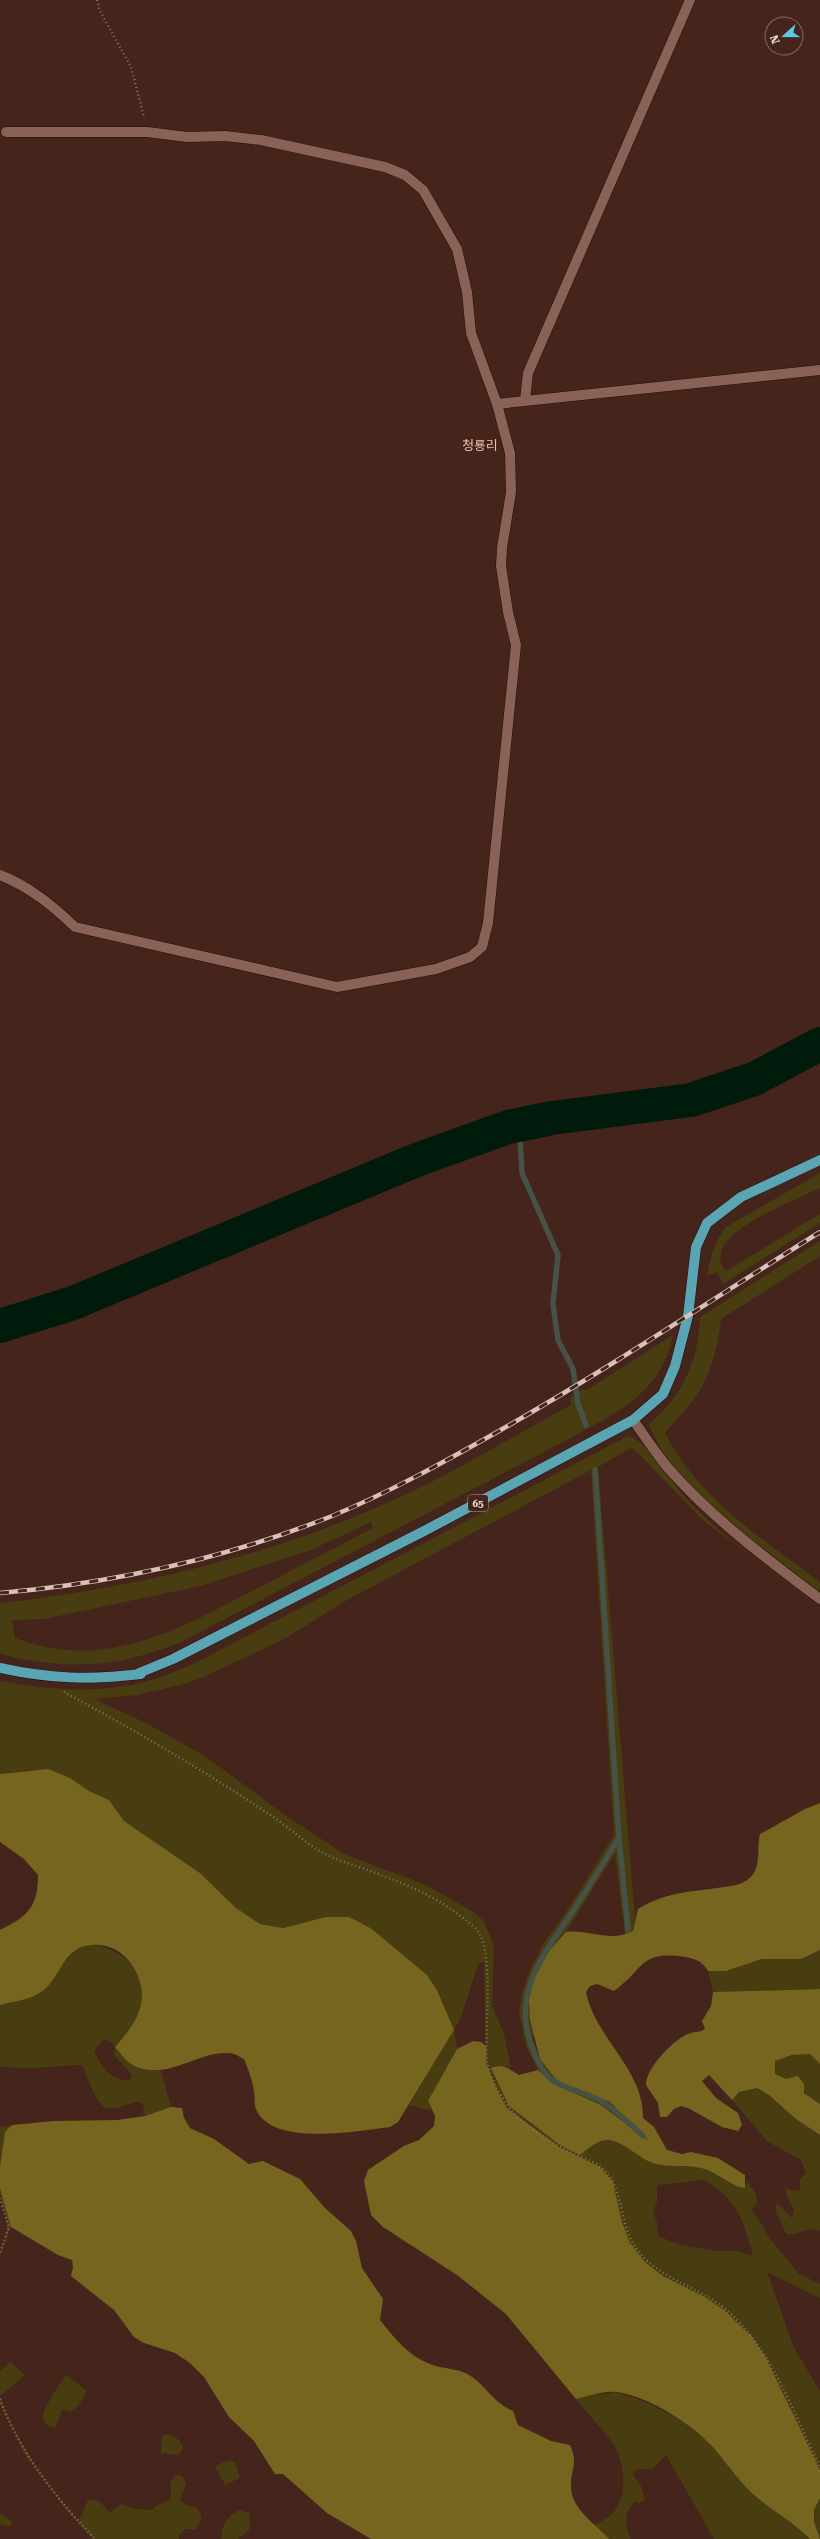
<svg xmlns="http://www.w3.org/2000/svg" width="820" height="2539" font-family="'Roboto Serif','Noto Sans KR',serif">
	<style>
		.green { fill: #483d10; fill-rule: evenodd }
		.forest { fill: #75651f }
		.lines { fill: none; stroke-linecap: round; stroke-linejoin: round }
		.stream { stroke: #465246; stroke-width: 5.5 }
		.river { stroke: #001a0b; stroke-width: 34 }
		.street-casing { stroke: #2a0c05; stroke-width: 11 }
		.primary-casing { stroke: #2a0c05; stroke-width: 11 }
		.path { stroke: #8c7067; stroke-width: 2.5; stroke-dasharray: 1 3; stroke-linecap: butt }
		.street { stroke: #886257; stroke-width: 10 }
		.primary { stroke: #5aa5b3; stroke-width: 10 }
		.rail-casing { stroke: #d8c1ba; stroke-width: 4.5 }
		.rail { stroke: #45241b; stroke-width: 3; stroke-dasharray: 9; stroke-linecap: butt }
		.labels { text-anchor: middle; stroke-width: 4; stroke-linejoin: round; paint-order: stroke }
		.shield { fill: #45241b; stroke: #b9a098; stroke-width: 1 }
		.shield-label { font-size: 10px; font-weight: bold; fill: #ebd5ce }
		.quarter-label { font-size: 13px; fill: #ecc1b4; stroke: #45241b }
	</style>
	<rect width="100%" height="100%" fill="#45241b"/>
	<g class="green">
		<path d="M820,1173V1188C797,1199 734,1224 723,1247C721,1251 721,1257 720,1262L726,1271L820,1214V1223L723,1284L717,1272L707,1276C710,1257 715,1242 726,1227Z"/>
		<path d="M820,1241V1256L721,1319C719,1344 710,1377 695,1398C686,1410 675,1421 665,1433C699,1499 762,1539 820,1582V1592C765,1552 672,1489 649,1424C682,1397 699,1359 700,1317Z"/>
		<path d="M673,1335C661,1396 613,1414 565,1441L183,1641C116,1669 69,1670 0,1654V1603C143,1587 284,1553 415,1490C468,1464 519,1433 571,1405L570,1397L582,1390H587ZM371,1522L373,1528C333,1549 292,1570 252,1591C175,1631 104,1672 15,1638L12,1620L44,1619L200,1586L311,1550Z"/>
		<path d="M628,1436C645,1438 671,1481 683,1495C721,1538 773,1570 818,1605L705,1522L635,1450L631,1448L598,1467L635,1918L633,1931L625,1935L615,1853L566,1932L549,1951L533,2038L540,2059L557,2081L610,2102L651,2141L601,2105L552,2083L538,2070L526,2046L519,2012L522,1993L528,1975L543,1944L564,1915L614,1835L591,1470L347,1600L284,1639L204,1677L180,1685L137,1695L94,1699L146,1723L205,1756L282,1813L344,1854L426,1885L472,1911L484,1921L494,1947L492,2005L504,2034L511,2068L506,2065L580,2155C588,2149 598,2139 609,2140C624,2142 636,2156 650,2162C670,2170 689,2162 710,2171C721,2176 733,2188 745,2187L747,2181L756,2194L757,2202L752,2209L771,2240L799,2274L820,2284V2298L767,2272L794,2348L820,2391V2470L766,2358L703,2296L663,2276L646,2263L630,2243L622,2222L613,2182L600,2168L559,2147L507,2108L497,2090L486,2063L484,1962L478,1964L461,2017L454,2030L457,2049L428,2101L431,2111L409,2105L454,2030L437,1990L427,1975L372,1929L309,1921L283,1928L260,1924L236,1908L200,1873L124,1821L109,1800L89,1791L70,1778L29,1770L0,1774V1681C54,1691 111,1695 164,1676C186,1668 207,1657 228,1646ZM704,2180C737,2198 744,2221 753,2256L738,2251H717L680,2245L658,2236L657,2222L653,2212L657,2202V2185Z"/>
		<path d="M88,1944C119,1946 151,1971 141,2005C136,2022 126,2035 115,2047C127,2060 142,2073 161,2070L171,2107L145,2116L143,2104L139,2102C129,2102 118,2110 108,2108C96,2107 87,2075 82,2065L31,2068L0,2067V2005L39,1994L74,1951ZM103,2039L110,2041L115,2047L114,2055L132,2075L129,2081C109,2079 103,2068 94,2051Z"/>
		<path d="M820,1950V1989L713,1992L708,1971H726L762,1959H801Z"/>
		<path d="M810,2054L820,2064V2104L786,2079L775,2075V2061L792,2055Z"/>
		<path d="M757,2088C779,2101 798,2120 820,2135V2231C809,2226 797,2236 786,2234L775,2209L777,2203L792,2218L794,2209L787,2197L785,2189L800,2191V2179L806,2173L801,2160L767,2141L732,2100L739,2092Z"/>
		<path d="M12,2125L5,2132L0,2165V2127Z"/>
		<path d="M0,2189L11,2227L0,2256C0,2246 9,2235 7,2226C5,2212 0,2204 0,2189Z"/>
		<path d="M10,2362L25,2375L0,2396C16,2443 47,2485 79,2521L88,2500L99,2501L110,2513L121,2504L136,2509L152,2510C157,2503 164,2504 171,2499V2481L176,2475L182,2476L186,2484L180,2499L185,2505L197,2508L202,2517L196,2530L185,2529L179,2535V2539H93L67,2511L26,2456L0,2404V2371Z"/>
		<path d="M66,2375L87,2391L79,2405L70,2412L62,2409L56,2428L50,2427C46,2424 43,2421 43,2416C43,2409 61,2381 66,2375Z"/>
		<path d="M615,2392C654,2402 690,2422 717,2452C729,2465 739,2481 753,2493C771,2510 792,2522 810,2539H714L666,2455L653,2469H636L633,2475L641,2486L645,2499L640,2503L635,2502C623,2512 625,2526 631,2539H609L594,2525C603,2521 611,2516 616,2509C628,2491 624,2460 613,2444C602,2428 588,2414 576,2399L592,2393L605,2394Z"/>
		<path d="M170,2434L179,2440L183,2447L179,2455L161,2453L162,2436Z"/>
		<path d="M229,2460L235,2462L240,2478L225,2485L215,2466Z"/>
		<path d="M820,2498V2539C812,2527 812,2510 820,2498Z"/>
		<path d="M239,2510L249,2513L250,2529L238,2539H221C222,2524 226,2518 239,2510Z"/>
		<path d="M0,2513L13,2522L10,2527L0,2525Z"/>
	</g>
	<g class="forest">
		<path d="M48,1769L70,1778L89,1791L109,1800L124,1821L200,1873L236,1908L260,1924L283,1928L326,1917H349L372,1929L427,1975L437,1990L454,2030L398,2122L390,2127C358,2131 271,2147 256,2109C254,2104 255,2097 254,2091C252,2079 248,2069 244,2059C240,2057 234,2053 229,2053C197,2051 168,2081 135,2066C127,2063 121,2054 115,2047C127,2033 141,2017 142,1997C142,1981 135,1965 123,1955C117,1949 106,1945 98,1945C61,1942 62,1982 38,1994C28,2000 11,2002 0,2005V1930C28,1916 38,1907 38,1875L24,1859L0,1842V1774Z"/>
		<path d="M820,1803V1950L801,1959H762L726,1971H708C702,1961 696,1959 685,1957C639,1950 645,1969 614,1991L597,1984L590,1986L586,1992C595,2038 644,2069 643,2118L654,2127L667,2150L682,2154L691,2152L718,2158L745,2175V2188C733,2187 721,2176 710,2171C688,2162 670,2170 650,2162C636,2156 624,2142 609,2140C598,2139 588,2149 580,2155L560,2145L509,2106L491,2068C505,2063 508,2069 519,2075L538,2070L552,2083L601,2105L649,2141L610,2102L557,2081L540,2059L530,2020L529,2000L533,1981L549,1951L566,1932C589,1929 611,1943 633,1931L638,1909C670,1889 701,1892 736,1885C744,1883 752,1878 755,1871C760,1861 757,1845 760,1834L805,1809Z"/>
		<path d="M820,1989V2064L810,2054L792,2055L775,2061V2074L786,2079L798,2076L804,2084V2093L820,2104V2135L796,2119L770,2096L757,2088L739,2092L732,2100L709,2075L702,2081L716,2098L738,2113L742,2125L738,2131L722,2127L688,2108L681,2106L674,2109L667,2117H660L658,2103L646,2085C645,2069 675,2037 691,2033C697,2031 699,2033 705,2029L702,2021L711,2006L713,1992Z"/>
		<path d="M473,2041L481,2042L486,2046V2063L497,2090L507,2108L559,2147L600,2167L613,2182L622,2222L630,2243L646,2263L663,2276L703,2296L724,2310L752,2337L766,2358L820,2470V2498L814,2510V2522L820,2539H810C793,2522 771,2510 753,2494C739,2481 729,2466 717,2452C695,2426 651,2397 617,2392C604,2391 588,2396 576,2399L506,2314L457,2275L383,2227L371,2215L364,2181L368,2170L404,2146L419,2140L434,2126L435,2116L428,2101L457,2049Z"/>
		<path d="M171,2107L182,2108L184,2118L190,2128L214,2139L249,2164L263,2161L300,2179L325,2208L351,2231L356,2241L362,2268L383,2299L380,2320C396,2340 411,2359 436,2366C446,2369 460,2369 469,2375C487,2386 491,2401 513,2411L518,2425L551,2441L570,2445C579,2466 570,2468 571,2487C571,2509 597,2525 609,2539H371L327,2513L283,2474H275L254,2441L229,2417L204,2377L190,2363L175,2353L144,2343L134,2337L114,2310L71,2276L73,2267L72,2260L58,2255L11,2227L0,2189V2166L5,2132L12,2125L54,2121L118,2120L145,2116Z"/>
	</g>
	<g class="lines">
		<g class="stream">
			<path d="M508,1127L520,1137L522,1173L558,1255L553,1303L555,1319L558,1340L573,1369L578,1404L586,1425"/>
			<path d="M595,1470L619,1838L628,1930"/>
			<path d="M619,1838C605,1860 591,1883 577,1905C548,1950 511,1987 531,2045C536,2058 541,2070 551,2079C567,2091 588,2092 604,2103C618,2112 631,2125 643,2136"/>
		</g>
		<path class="river" d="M0,1326L73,1303L414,1161L508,1127L552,1118L691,1100L754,1079L820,1044"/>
		<defs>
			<g id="street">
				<path d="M525,400L528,373L690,0"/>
				<path d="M497,404L820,370"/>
				<path d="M0,875C30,887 52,905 75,927L337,987L436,969L470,957L482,947L488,923L516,645L508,612L501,566L502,548L511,492L510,453L497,404L471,333L467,292L457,249L423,190L405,175L385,167L261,140L225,136L187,137L147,132H6"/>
				<path d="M633,1420C645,1436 656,1454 669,1469C713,1519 767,1559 820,1599"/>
			</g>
			<path id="primary" d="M0,1668C49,1679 91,1680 141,1674L139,1673L173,1659L426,1530L633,1420L663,1394L675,1366L688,1316L696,1247L707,1223L741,1197L820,1160"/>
		</defs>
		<use href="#street" class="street-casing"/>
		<use href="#primary" class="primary-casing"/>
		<g class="path">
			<path d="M97,0L100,11L131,67L144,117"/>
			<path d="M64,1692C134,1730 203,1770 269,1814C287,1826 303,1841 321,1852C336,1860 354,1865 370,1871C411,1886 443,1899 476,1929C495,1947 484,2033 487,2061C489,2075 498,2092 506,2103C519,2124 549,2141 571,2152C581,2157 594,2161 602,2168C625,2187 618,2226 638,2251C661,2280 697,2286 725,2309C772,2348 793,2413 820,2467"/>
			<path d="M0,2198L9,2227L0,2252"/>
			<path d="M0,2399C20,2453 56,2498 95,2539"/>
		</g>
		<use href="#street" class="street"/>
		<use href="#primary" class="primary"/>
		<defs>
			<path id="rail" d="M0,1593C113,1583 227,1558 332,1516C390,1492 444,1462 499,1431C608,1369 713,1299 820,1232"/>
		</defs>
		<use href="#rail" class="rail-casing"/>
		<use href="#rail" class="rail"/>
	</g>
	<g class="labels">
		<rect class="shield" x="468" y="1495" width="20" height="16" rx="3"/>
		<g class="shield-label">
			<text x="478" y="1507">65</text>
		</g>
		<g class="quarter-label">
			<text x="480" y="450">청룡리</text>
		</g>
	</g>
	<g transform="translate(784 36) rotate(249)"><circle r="19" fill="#45241b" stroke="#876b63"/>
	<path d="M0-3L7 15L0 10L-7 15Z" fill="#58c8e4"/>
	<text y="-6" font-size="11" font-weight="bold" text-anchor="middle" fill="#ebd5ce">N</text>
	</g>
</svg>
